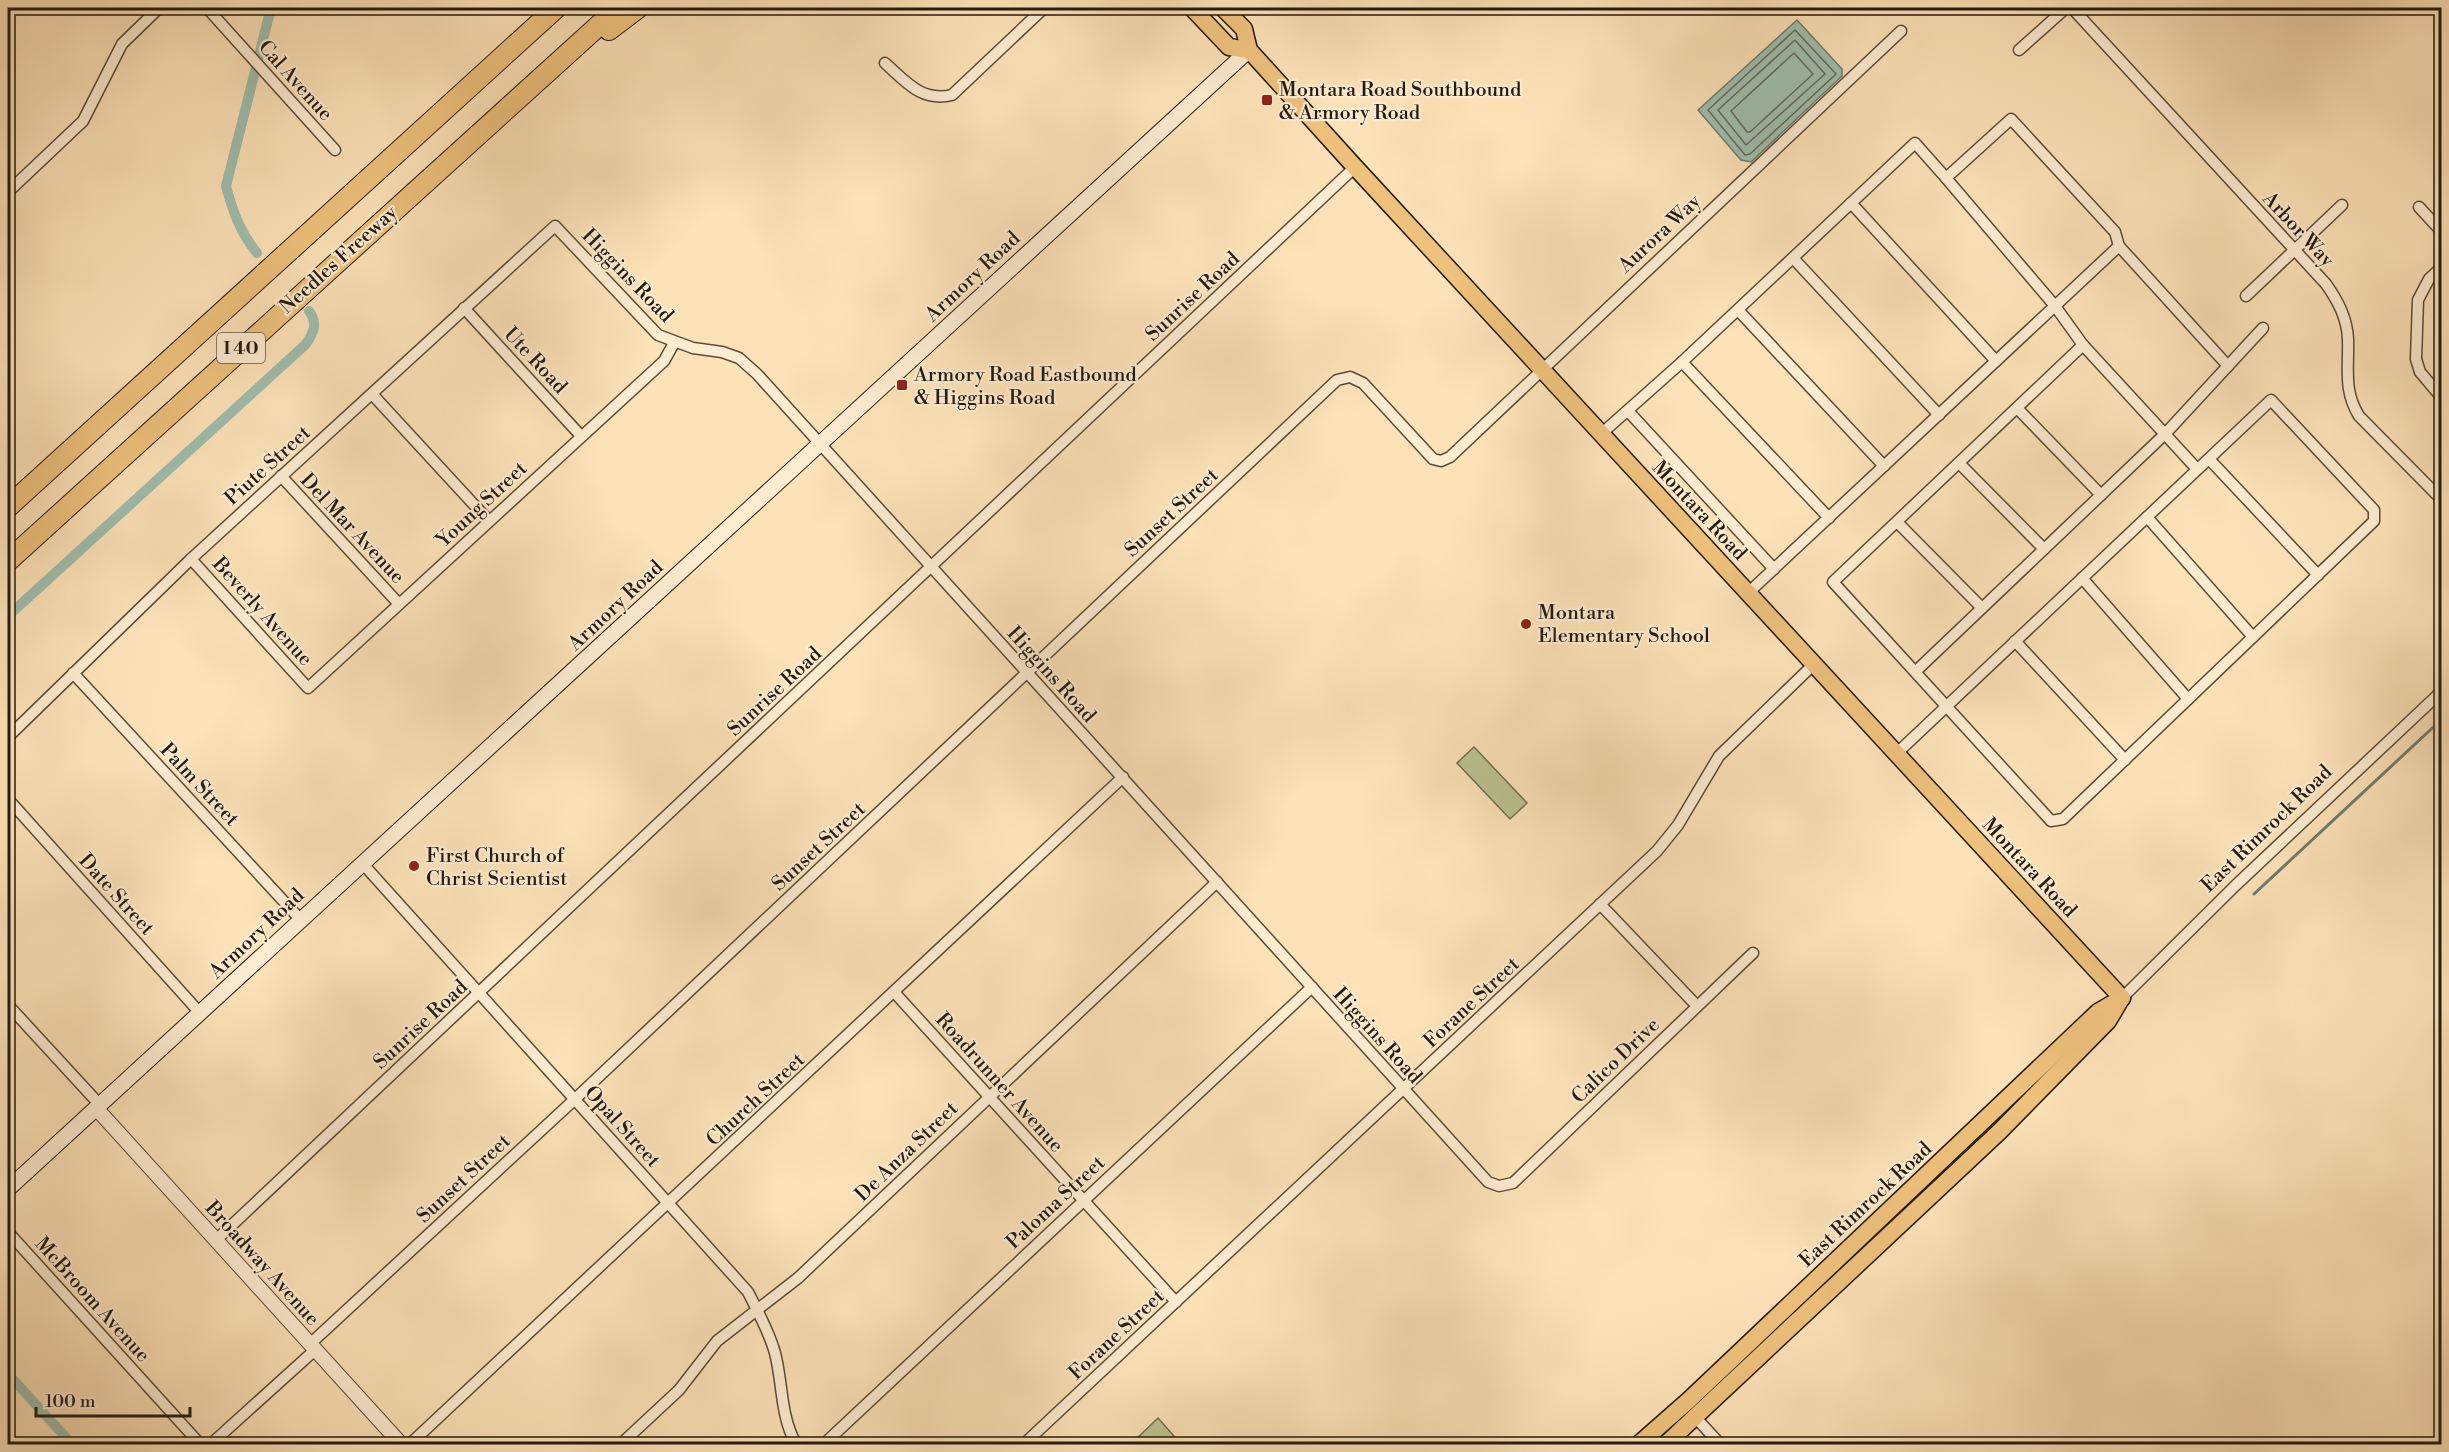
<svg xmlns="http://www.w3.org/2000/svg" width="2449" height="1452" font-family="'Libre Bodoni',serif">
	<style>
		.green { fill: #bcc492; stroke: #6f6f51; stroke-width: 1.5 }
		.water { fill: #9fbeae; stroke: #6d7c6f; stroke-width: 1.5 }
		.lines { fill: none; stroke-linecap: round; stroke-linejoin: round }
		.shore { stroke: #606c5f; stroke-width: 1.5 }
		.stream { stroke: #6d7c6f; stroke-width: 3 }
		.canal { stroke: #9fbeae; stroke-width: 10 }
		.minor-casing { stroke: #594c3a; stroke-width: 13 }
		.tertiary-casing { stroke: #594c3a; stroke-width: 16 }
		.secondary-casing { stroke: #221a10; stroke-width: 17 }
		.primary-casing { stroke: #221a10; stroke-width: 19 }
		.motorway-casing { stroke: #221a10; stroke-width: 22 }
		.minor { stroke: #feecd1; stroke-width: 10 }
		.tertiary { stroke: #feecd1; stroke-width: 14 }
		.secondary { stroke: #feecd1; stroke-width: 15 }
		.primary { stroke: #eec17c; stroke-width: 16 }
		.motorway { stroke: #eec17c; stroke-width: 20 }
		.poi-dot { fill: #8f2418; stroke: #feecd1; stroke-width: 2 }
		.labels { text-anchor: middle; stroke-width: 4.5; stroke-linejoin: round; paint-order: stroke }
		.shield { fill: #feecd1; stroke: #64594a; stroke-width: 1.5 }
		.shield-label { font-size: 18px; font-weight: bold; fill: #221a10 }
		.street-label { font-size: 20px; fill: #221a10; stroke: #feecd1 }
		.poi-label { font-size: 20px; fill: #221a10; stroke: #feecd1; text-anchor: start }
	</style>
	<rect width="100%" height="100%" fill="#fde2b8"/>
	<filter id="stains"><feTurbulence type="fractalNoise" baseFrequency=".00333" numOctaves="4"/><feColorMatrix values="0 0 0 0 .2 0 0 0 0 .09 0 0 0 0 .02 0 0 0 .5 -.17"/></filter>
	<radialGradient id="worn" r=".72"><stop offset=".6" stop-color="#630" stop-opacity="0"/><stop offset="1" stop-color="#630" stop-opacity=".3"/></radialGradient>
	<g class="green">
		<path d="M1474,747L1527,803L1510,819L1457,763Z"/>
		<path d="M1158,1418L1181,1444H1131Z"/>
	</g>
	<path class="water" d="M1797,20L1842,69V76L1751,162L1741,160L1698,110Z"/>
	<g class="lines">
		<g class="shore">
			<path d="M1795,30L1836,74L1750,154L1745,155L1708,110Z"/>
			<path d="M1795,40L1825,74L1746,145L1718,110Z"/>
			<path d="M1794,53L1813,74L1750,132H1747L1731,111Z"/>
		</g>
		<path class="stream" d="M2254,894L2442,719"/>
		<g class="canal">
			<path d="M257,253C240,232 233,212 226,186L271,8"/>
			<path d="M8,616L305,345C314,333 318,323 309,311"/>
			<path d="M8,1374L72,1444"/>
		</g>
		<defs>
			<g id="minor">
				<path d="M207,8L335,150"/>
				<path d="M2072,8L2326,284C2338,301 2347,318 2348,339C2349,368 2343,390 2359,416L2442,500"/>
				<path d="M2019,50L2066,8"/>
				<path d="M885,63C907,83 922,102 952,95L1044,8"/>
				<path d="M1946,178L2055,306L2083,345"/>
				<path d="M8,192L83,121L122,44L159,8"/>
				<path d="M1851,203L1996,361"/>
				<path d="M2419,207L2442,232"/>
				<path d="M1793,258L1939,415"/>
				<path d="M2442,267L2429,279L2418,300L2416,359L2420,372L2442,398"/>
				<path d="M2246,296L2342,205"/>
				<path d="M464,308L581,436"/>
				<path d="M1738,310L1884,466"/>
				<path d="M1682,362L1829,518"/>
				<path d="M372,394L489,521"/>
				<path d="M2017,408L2101,495"/>
				<path d="M1628,411L1774,569"/>
				<path d="M1601,434L1682,362L1915,143L1946,178L2011,119L2115,232L2119,246L2228,366"/>
				<path d="M2209,459L2318,575"/>
				<path d="M1959,463L2044,549"/>
				<path d="M281,476L399,604"/>
				<path d="M2147,517L2253,637"/>
				<path d="M1897,522L1982,608"/>
				<path d="M191,559L308,688L664,361L674,343"/>
				<path d="M2082,578L2188,699"/>
				<path d="M1748,593L2119,246"/>
				<path d="M2015,641L2125,760"/>
				<path d="M1916,671L2165,434L2263,328"/>
				<path d="M73,673L301,920"/>
				<path d="M8,737L191,559L555,226L658,335L693,348L722,352L739,358L757,374L1488,1182L1499,1186L1513,1183L1753,953"/>
				<path d="M1896,754C2021,636 2146,518 2271,400L2374,510V521L2063,819L2051,821C1978,741 1906,661 1833,582L2083,345L2197,469"/>
				<path d="M8,799L200,1013"/>
				<path d="M363,864L748,1292C758,1312 769,1331 775,1353C783,1384 780,1415 796,1444"/>
				<path d="M1600,904L1697,1006"/>
				<path d="M894,992L1176,1302"/>
				<path d="M2122,998L2236,885L2442,691"/>
				<path d="M8,1005L100,1105"/>
				<path d="M8,1232L200,1444"/>
				<path d="M216,1240L1355,167"/>
				<path d="M310,1344L574,1100L1337,380L1350,377L1363,383L1433,459L1441,461L1450,457L1901,31"/>
				<path d="M1696,1418L1720,1444"/>
				<path d="M211,1444L315,1350"/>
				<path d="M410,1444L1123,777"/>
				<path d="M621,1444L679,1390L717,1341L798,1278L1217,882"/>
				<path d="M824,1444L1312,987"/>
				<path d="M1024,1444L1657,851L1678,825L1719,756L1813,665"/>
			</g>
			<path id="tertiary" d="M96,1108L401,1444"/>
			<path id="secondary" d="M8,1189L1249,50"/>
			<g id="primary">
				<path d="M1192,8L1229,47L1249,50"/>
				<path d="M1223,8L1244,29L1249,50L1355,167L2122,998"/>
				<path d="M1639,1444L1689,1400L2098,1012L2122,998"/>
				<path d="M1666,1444L1999,1132L2108,1021L2121,999"/>
			</g>
			<g id="motorway">
				<path d="M609,30L638,8"/>
				<path d="M8,507L556,8"/>
				<path d="M8,561L618,8"/>
			</g>
		</defs>
		<use href="#minor" class="minor-casing"/>
		<use href="#tertiary" class="tertiary-casing"/>
		<use href="#secondary" class="secondary-casing"/>
		<use href="#primary" class="primary-casing"/>
		<use href="#motorway" class="motorway-casing"/>
		<use href="#minor" class="minor"/>
		<use href="#tertiary" class="tertiary"/>
		<use href="#secondary" class="secondary"/>
		<use href="#primary" class="primary"/>
		<use href="#motorway" class="motorway"/>
	</g>
	<g class="poi-dot">
		<rect x="1261" y="94" width="12" height="12" rx="3"/>
		<rect x="896" y="379" width="12" height="12" rx="3"/>
		<circle cx="1526" cy="624" r="6"/>
		<circle cx="414" cy="866" r="6"/>
	</g>
	<g class="labels">
		<rect class="shield" x="217" y="333" width="48" height="30" rx="4.5"/>
		<g class="shield-label">
			<text x="241" y="354">I 40</text>
		</g>
		<g class="street-label">
			<text transform="translate(296 80) rotate(48)" y="7">Cal Avenue</text>
			<text transform="translate(2299 229) rotate(47)" y="7">Arbor Way</text>
			<text transform="translate(1659 233) rotate(-43)" y="7">Aurora Way</text>
			<text transform="translate(338 259) rotate(-42)" y="7">Needles Freeway</text>
			<text transform="translate(628 275) rotate(46)" y="7">Higgins Road</text>
			<text transform="translate(972 276) rotate(-43)" y="7">Armory Road</text>
			<text transform="translate(1192 296) rotate(-43)" y="7">Sunrise Road</text>
			<text transform="translate(536 360) rotate(47)" y="7">Ute Road</text>
			<text transform="translate(267 465) rotate(-42)" y="7">Piute Street</text>
			<text transform="translate(481 504) rotate(-43)" y="7">Young Street</text>
			<text transform="translate(1700 510) rotate(47)" y="7">Montara Road</text>
			<text transform="translate(1171 512) rotate(-43)" y="7">Sunset Street</text>
			<text transform="translate(353 528) rotate(47)" y="7">Del Mar Avenue</text>
			<text transform="translate(615 605) rotate(-43)" y="7">Armory Road</text>
			<text transform="translate(263 611) rotate(48)" y="7">Beverly Avenue</text>
			<text transform="translate(1052 674) rotate(48)" y="7">Higgins Road</text>
			<text transform="translate(774 691) rotate(-43)" y="7">Sunrise Road</text>
			<text transform="translate(200 784) rotate(47)" y="7">Palm Street</text>
			<text transform="translate(2266 828) rotate(-44)" y="7">East Rimrock Road</text>
			<text transform="translate(818 846) rotate(-43)" y="7">Sunset Street</text>
			<text transform="translate(2030 867) rotate(47)" y="7">Montara Road</text>
			<text transform="translate(117 894) rotate(48)" y="7">Date Street</text>
			<text transform="translate(256 933) rotate(-43)" y="7">Armory Road</text>
			<text transform="translate(1471 1002) rotate(-43)" y="7">Forane Street</text>
			<text transform="translate(420 1024) rotate(-43)" y="7">Sunrise Road</text>
			<text transform="translate(1378 1035) rotate(48)" y="7">Higgins Road</text>
			<text transform="translate(1615 1060) rotate(-44)" y="7">Calico Drive</text>
			<text transform="translate(1000 1082) rotate(48)" y="7">Roadrunner Avenue</text>
			<text transform="translate(755 1099) rotate(-43)" y="7">Church Street</text>
			<text transform="translate(623 1126) rotate(48)" y="7">Opal Street</text>
			<text transform="translate(906 1151) rotate(-44)" y="7">De Anza Street</text>
			<text transform="translate(463 1178) rotate(-43)" y="7">Sunset Street</text>
			<text transform="translate(1055 1202) rotate(-43)" y="7">Paloma Street</text>
			<text transform="translate(1865 1204) rotate(-43)" y="7">East Rimrock Road</text>
			<text transform="translate(263 1263) rotate(48)" y="7">Broadway Avenue</text>
			<text transform="translate(93 1299) rotate(48)" y="7">McBroom Avenue</text>
			<text transform="translate(1116 1334) rotate(-43)" y="7">Forane Street</text>
		</g>
		<g class="poi-label">
			<text x="1279" y="96">Montara Road Southbound<tspan x="1279" dy="23">&amp; Armory Road</tspan></text>
			<text x="914" y="381">Armory Road Eastbound<tspan x="914" dy="23">&amp; Higgins Road</tspan></text>
			<text x="1538" y="619">Montara<tspan x="1538" dy="23">Elementary School</tspan></text>
			<text x="426" y="862">First Church of<tspan x="426" dy="23">Christ Scientist</tspan></text>
		</g>
	</g>
	<rect width="2449" height="1452" fill="none" stroke="#fde2b8" stroke-width="30"/>
	<rect x="9" y="9" width="2431" height="1434" fill="none" stroke="#221a10" stroke-width="3"/>
	<rect x="15" y="15" width="2419" height="1422" fill="none" stroke="#221a10" stroke-width="1.5"/>
	<path d="M36 1407v9h154v-9" fill="none" stroke="#221a10" stroke-width="3"/>
	<text x="45" y="1407" font-size="18" fill="#221a10" stroke="#feecd1" stroke-width="4.5" paint-order="stroke">100 m</text>
	<rect width="100%" height="100%" filter="url(#stains)"/>
	<rect width="100%" height="100%" fill="url(#worn)"/>
</svg>
